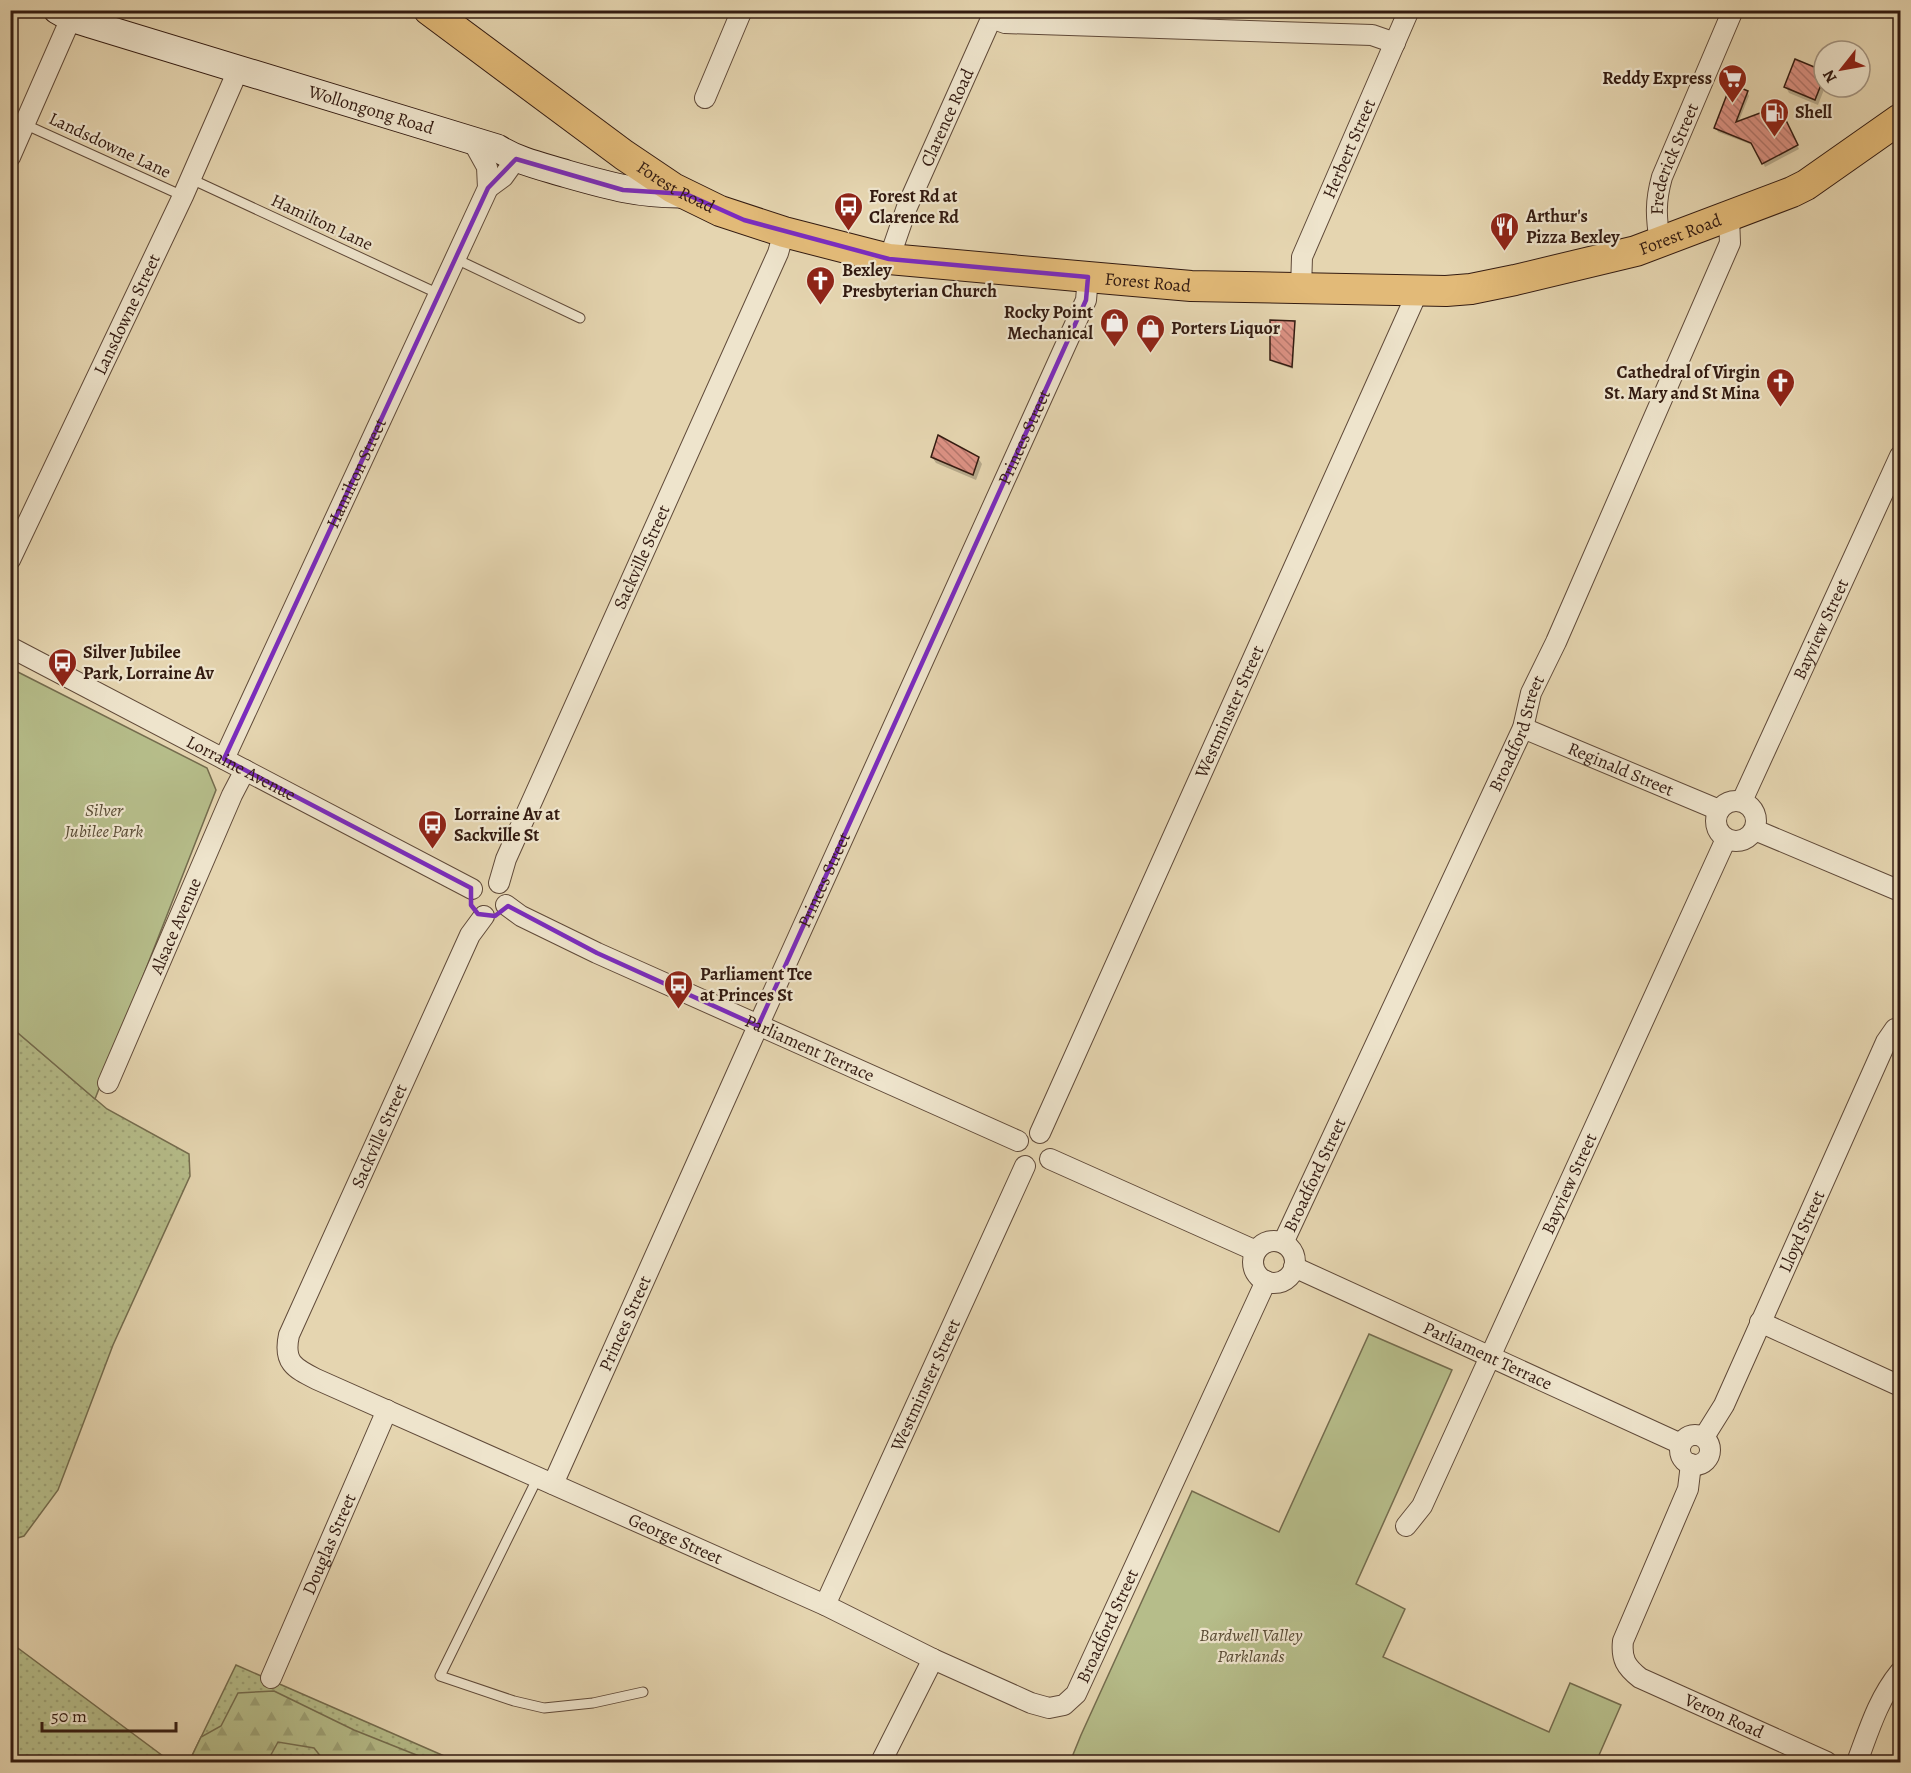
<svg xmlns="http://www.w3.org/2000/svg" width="1911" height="1773" font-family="Alegreya,serif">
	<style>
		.grass { fill: url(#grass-dots); stroke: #746c4e; stroke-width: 1.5 }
		.forest { fill: url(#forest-firs); stroke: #746c4e; stroke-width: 1.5 }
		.green { fill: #b6bd8a; stroke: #746c4e; stroke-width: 1.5 }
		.shadow { fill: #0003 }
		.building { fill: url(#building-back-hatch); stroke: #331b11; stroke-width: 1.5 }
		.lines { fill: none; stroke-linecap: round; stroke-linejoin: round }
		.lane-casing { stroke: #604a39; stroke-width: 11 }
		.street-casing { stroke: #604a39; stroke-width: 22 }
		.secondary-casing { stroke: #331b11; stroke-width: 29 }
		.primary-casing { stroke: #331b11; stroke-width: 32 }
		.lane { stroke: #eee4cc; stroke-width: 9 }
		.street { stroke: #eee4cc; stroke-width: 20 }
		.secondary { stroke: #eee4cc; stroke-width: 27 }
		.primary { stroke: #e2ba78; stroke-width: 30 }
		.marked { fill: none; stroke: #7b2cbf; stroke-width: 4.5; stroke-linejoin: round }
		.labels { text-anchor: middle; stroke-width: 4.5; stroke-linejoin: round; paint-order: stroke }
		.poi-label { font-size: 18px; font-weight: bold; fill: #331b11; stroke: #eee4cc; text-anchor: start }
		.street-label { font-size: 18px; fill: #331b11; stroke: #eee4cc }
		.park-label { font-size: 18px; font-style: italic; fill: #5a4c35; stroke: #eee4cc }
	</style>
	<defs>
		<pattern id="grass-dots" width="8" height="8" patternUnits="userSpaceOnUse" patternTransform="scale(1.5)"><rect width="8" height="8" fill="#b6bd8a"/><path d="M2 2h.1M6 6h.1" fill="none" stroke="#9da276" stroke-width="1.8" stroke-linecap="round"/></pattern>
		<pattern id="forest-firs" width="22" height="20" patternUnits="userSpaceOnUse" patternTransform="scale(1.5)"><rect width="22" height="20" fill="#b6bd8a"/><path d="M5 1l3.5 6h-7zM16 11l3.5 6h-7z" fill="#9da276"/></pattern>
		<pattern id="building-back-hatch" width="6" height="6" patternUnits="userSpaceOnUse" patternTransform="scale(1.5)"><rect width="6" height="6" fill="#dc9284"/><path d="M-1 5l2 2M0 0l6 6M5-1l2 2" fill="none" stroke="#b3766b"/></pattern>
	</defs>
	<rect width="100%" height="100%" fill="#e5d5b0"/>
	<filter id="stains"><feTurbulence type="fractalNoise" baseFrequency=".00333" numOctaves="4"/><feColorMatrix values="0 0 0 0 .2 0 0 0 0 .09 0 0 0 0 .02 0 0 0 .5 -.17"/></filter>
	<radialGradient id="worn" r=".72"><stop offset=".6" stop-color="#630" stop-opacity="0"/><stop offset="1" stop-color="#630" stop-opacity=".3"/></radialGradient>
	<g class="grass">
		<path d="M11,1027L107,1109L189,1154L190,1176L113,1345L58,1490L24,1536L11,1540Z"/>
		<path d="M10,1643H11L171,1762H11Z"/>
		<path d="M236,1665L458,1762H189Z"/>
	</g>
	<path class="forest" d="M274,1691L354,1730L434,1762H325L314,1748L278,1742L267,1762H189L201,1737L221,1726L238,1693Z"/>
	<g class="green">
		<path d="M10,668L207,768L216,790L95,1099L11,1027Z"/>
		<path d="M1369,1334L1452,1370L1356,1584L1405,1609L1383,1657L1549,1732L1570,1683L1621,1705L1596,1762H1070L1081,1735L1192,1491L1279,1532Z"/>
	</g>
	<g class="shadow">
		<path d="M1824,73L1825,87L1818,105L1789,93L1786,87Z"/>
		<path d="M1747,92L1749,96L1738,123L1778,107L1799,149L1765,167L1755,146L1718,132L1716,128Z"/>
		<path d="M1294,323L1295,325L1293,369L1273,362L1272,359Z"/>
		<path d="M932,457L978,458L982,464L976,480L936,463Z"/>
	</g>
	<g class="building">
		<path d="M1795,59L1824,71V77L1815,100L1784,87Z"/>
		<path d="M1731,84L1748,91L1736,122L1779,106L1798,145L1762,164L1751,143L1714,128Z"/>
		<path d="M1270,320L1295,321L1292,367L1270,360Z"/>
		<path d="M938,435L979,457L973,475L931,457Z"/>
	</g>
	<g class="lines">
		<defs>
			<g id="lane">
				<path d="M24,124L183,196"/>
				<path d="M191,179L439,294"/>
				<path d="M456,259L580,318"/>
				<path d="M538,1477L440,1676L514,1701L544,1708L593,1703L643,1692"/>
			</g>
			<g id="street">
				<path d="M991,18L1005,23L1372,35L1395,43"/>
				<path d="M705,98L742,10"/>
				<path d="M10,157L71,18"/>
				<path d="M488,188L503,177L516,159"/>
				<path id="s1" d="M1660,243C1656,217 1655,202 1662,177L1733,10"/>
				<path id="s2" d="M889,259L907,207L995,10"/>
				<path id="s3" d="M1301,289L1302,257L1409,10"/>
				<path id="s4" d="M10,560L183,196L239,68"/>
				<path id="s5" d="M10,647L472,889"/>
				<path id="s6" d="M1523,728L1719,810"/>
				<path id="s7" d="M224,759L488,188L487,167L472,140"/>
				<circle cx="1736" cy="821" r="20"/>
				<path id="s8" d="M1742,801L1900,456"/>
				<path d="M1755,830L1900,891"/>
				<path id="s9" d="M499,883L506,859L778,253L784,232"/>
				<path id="s10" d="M506,905L521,916L597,953L1018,1141"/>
				<path id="s11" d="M484,916L470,935L289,1335C283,1362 294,1368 316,1379L825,1605L933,1659L1031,1703L1049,1708L1064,1705L1076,1694L1266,1281"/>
				<path id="s12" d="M108,1083L232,795L245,770"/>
				<path id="s13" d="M1040,1133L1418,291"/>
				<path d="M1050,1159L1256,1251"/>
				<circle cx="1274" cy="1262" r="21"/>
				<path id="s14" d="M1283,1243L1523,728L1531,693L1556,642L1730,243L1729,217"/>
				<path id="s15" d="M1294,1267L1681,1444"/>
				<path d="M1760,1322L1900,1386"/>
				<circle cx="1695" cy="1450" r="15"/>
				<path id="s16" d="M1704,1437L1724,1405L1886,1042L1895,1029H1900"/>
				<path id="s17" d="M1691,1464L1688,1489L1623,1641C1621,1659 1626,1667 1640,1678L1827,1762"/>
				<path id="s18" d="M553,1484L758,1026L1086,300L1088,277"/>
				<path id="s19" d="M1406,1526L1422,1506L1726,839"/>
				<path id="s20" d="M825,1605L1025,1166"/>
				<path id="s21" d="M271,1678L387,1410"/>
				<path d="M881,1762L933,1659"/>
				<path d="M1857,1762C1869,1730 1878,1699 1900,1672"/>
			</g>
			<g id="secondary">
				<path id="s22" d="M57,10L71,18L90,24L497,148C520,162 541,166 567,174C609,186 641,195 686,194"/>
			</g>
			<g id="primary">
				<path id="s23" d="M429,10L624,155L673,188L720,211L784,232L889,259L1088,277L1191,286L1446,291L1471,289L1515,280L1636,251L1792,192L1806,185L1900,119"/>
			</g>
		</defs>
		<use href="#lane" class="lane-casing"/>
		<use href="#street" class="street-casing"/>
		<use href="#secondary" class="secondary-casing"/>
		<use href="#primary" class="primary-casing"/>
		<use href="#lane" class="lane"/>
		<use href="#street" class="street"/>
		<use href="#secondary" class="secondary"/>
		<use href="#primary" class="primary"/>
	</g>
	<path class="marked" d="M516,159L623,190L686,194L744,220L889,259L1088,277L1086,300L758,1026L597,953L508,906L495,916L478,914L471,905V888L224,759L488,188Z"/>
	<defs>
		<symbol id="supermarket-pin" viewBox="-11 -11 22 30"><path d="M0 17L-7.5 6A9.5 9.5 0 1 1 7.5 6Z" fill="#8f2418" stroke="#eee4cc"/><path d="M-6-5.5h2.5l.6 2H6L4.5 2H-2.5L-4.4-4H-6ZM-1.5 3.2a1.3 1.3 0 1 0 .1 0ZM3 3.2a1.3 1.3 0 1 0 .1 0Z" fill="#fff"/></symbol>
		<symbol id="fuel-pin" viewBox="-11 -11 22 30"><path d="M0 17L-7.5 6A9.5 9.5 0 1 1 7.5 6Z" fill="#8f2418" stroke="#eee4cc"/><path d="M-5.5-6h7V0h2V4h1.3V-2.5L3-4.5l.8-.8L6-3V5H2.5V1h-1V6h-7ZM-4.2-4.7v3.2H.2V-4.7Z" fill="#fff"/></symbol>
		<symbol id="bus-pin" viewBox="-11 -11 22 30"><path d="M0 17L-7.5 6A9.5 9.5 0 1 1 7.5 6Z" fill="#8f2418" stroke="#eee4cc"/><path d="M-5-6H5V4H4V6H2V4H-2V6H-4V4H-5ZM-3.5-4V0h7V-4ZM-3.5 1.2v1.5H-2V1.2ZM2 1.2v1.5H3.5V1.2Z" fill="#fff"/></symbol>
		<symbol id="restaurant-pin" viewBox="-11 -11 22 30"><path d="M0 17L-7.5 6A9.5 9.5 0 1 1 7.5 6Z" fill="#8f2418" stroke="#eee4cc"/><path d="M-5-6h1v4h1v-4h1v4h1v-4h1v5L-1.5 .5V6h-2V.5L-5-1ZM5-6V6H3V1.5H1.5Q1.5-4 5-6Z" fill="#fff"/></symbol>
		<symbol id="church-pin" viewBox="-11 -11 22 30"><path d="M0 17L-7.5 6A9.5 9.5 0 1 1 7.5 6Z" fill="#8f2418" stroke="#eee4cc"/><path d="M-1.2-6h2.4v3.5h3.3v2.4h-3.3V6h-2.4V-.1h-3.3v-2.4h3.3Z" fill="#fff"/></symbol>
		<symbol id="shop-pin" viewBox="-11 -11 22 30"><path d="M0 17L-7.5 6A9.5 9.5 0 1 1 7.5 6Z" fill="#8f2418" stroke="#eee4cc"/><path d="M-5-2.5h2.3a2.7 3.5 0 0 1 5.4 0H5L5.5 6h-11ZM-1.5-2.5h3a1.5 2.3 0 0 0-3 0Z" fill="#fff"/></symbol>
	</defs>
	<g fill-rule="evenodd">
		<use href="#supermarket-pin" x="1716" y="62" width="33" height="45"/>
		<use href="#fuel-pin" x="1758" y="96" width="33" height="45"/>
		<use href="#bus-pin" x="832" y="190" width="33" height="45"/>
		<use href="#restaurant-pin" x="1488" y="210" width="33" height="45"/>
		<use href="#church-pin" x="804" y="264" width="33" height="45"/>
		<use href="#shop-pin" x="1098" y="306" width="33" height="45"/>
		<use href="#shop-pin" x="1134" y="312" width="33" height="45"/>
		<use href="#church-pin" x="1764" y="366" width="33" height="45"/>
		<use href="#bus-pin" x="46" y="646" width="33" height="45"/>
		<use href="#bus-pin" x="416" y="808" width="33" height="45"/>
		<use href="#bus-pin" x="662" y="968" width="33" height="45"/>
	</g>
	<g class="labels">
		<g class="poi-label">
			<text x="1712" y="84" text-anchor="end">Reddy Express</text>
			<text x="1795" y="118">Shell</text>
			<text x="869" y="202">Forest Rd at<tspan x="869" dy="21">Clarence Rd</tspan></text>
			<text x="1526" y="222">Arthur's<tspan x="1526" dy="21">Pizza Bexley</tspan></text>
			<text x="842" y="276">Bexley<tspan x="842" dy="21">Presbyterian Church</tspan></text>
			<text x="1093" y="318" text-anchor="end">Rocky Point<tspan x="1093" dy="21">Mechanical</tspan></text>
			<text x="1171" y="334">Porters Liquor</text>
			<text x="1760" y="378" text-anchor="end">Cathedral of Virgin<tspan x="1760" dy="21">St. Mary and St Mina</tspan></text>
			<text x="83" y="658">Silver Jubilee<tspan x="83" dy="21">Park, Lorraine Av</tspan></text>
			<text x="454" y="820">Lorraine Av at<tspan x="454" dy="21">Sackville St</tspan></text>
			<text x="700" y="980">Parliament Tce<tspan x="700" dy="21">at Princes St</tspan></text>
		</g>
		<g class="street-label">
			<text dy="6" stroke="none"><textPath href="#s22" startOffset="330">Wollongong Road</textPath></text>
			<text dy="6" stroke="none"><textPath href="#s2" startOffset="153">Clarence Road</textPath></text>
			<text transform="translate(110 145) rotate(25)" y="6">Landsdowne Lane</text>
			<text dy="6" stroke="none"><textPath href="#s3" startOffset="150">Herbert Street</textPath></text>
			<text dy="6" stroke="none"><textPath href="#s1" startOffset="87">Frederick Street</textPath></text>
			<text dy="6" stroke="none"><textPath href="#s23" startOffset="304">Forest Road</textPath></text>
			<text transform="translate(322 222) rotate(25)" y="6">Hamilton Lane</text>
			<text dy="6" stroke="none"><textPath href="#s23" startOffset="1330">Forest Road</textPath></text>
			<text dy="6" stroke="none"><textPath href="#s23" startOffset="790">Forest Road</textPath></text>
			<text dy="6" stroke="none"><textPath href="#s4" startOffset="272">Lansdowne Street</textPath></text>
			<text dy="6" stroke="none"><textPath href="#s18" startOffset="1148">Princes Street</textPath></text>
			<text dy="6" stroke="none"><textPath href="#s7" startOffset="315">Hamilton Street</textPath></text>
			<text dy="6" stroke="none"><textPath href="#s9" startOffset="356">Sackville Street</textPath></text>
			<text dy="6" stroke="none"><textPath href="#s8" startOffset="189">Bayview Street</textPath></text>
			<text dy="6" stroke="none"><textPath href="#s13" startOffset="462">Westminster Street</textPath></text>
			<text dy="6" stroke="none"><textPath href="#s14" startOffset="561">Broadford Street</textPath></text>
			<text dy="6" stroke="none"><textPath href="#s5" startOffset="261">Lorraine Avenue</textPath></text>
			<text dy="6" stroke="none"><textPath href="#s6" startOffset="106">Reginald Street</textPath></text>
			<text dy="6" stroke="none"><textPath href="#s18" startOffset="662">Princes Street</textPath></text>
			<text dy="6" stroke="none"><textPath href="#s12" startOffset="171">Alsace Avenue</textPath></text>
			<text dy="6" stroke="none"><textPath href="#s10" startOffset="336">Parliament Terrace</textPath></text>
			<text transform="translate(379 1136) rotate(-66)" y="6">Sackville Street</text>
			<text dy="6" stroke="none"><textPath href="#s14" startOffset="75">Broadford Street</textPath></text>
			<text dy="6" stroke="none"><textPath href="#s19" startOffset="380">Bayview Street</textPath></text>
			<text dy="6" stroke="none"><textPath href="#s16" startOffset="228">Lloyd Street</textPath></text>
			<text dy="6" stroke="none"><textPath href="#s18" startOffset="176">Princes Street</textPath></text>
			<text dy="6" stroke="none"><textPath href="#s15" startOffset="213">Parliament Terrace</textPath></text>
			<text dy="6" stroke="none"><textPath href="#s20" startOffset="242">Westminster Street</textPath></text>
			<text dy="6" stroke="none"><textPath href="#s11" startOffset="914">George Street</textPath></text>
			<text dy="6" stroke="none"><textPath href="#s21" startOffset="146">Douglas Street</textPath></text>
			<text dy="6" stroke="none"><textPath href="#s11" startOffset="1431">Broadford Street</textPath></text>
			<text dy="6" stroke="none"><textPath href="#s17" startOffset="326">Veron Road</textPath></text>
		</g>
		<g class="park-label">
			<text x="104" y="816">Silver<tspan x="104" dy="21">Jubilee Park</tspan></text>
			<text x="1251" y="1641">Bardwell Valley<tspan x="1251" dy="21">Parklands</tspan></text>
		</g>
	</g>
	<rect width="1911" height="1773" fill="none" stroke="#e5d5b0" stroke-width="36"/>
	<rect x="12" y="12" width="1887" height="1749" fill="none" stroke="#331b11" stroke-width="3"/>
	<rect x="18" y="18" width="1875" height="1737" fill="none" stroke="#331b11" stroke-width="1.5"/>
	<g transform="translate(1842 69) rotate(239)"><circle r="28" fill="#eee4cc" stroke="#a39481" stroke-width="1.5"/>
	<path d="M0-4.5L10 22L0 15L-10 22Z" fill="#8f2418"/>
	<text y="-9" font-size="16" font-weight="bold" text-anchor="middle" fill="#331b11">N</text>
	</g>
	<path d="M42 1722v9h134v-9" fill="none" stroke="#331b11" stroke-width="3"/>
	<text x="51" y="1722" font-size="18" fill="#331b11" stroke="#eee4cc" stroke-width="4.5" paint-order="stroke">50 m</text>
	<rect width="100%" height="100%" filter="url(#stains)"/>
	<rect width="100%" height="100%" fill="url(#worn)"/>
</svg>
